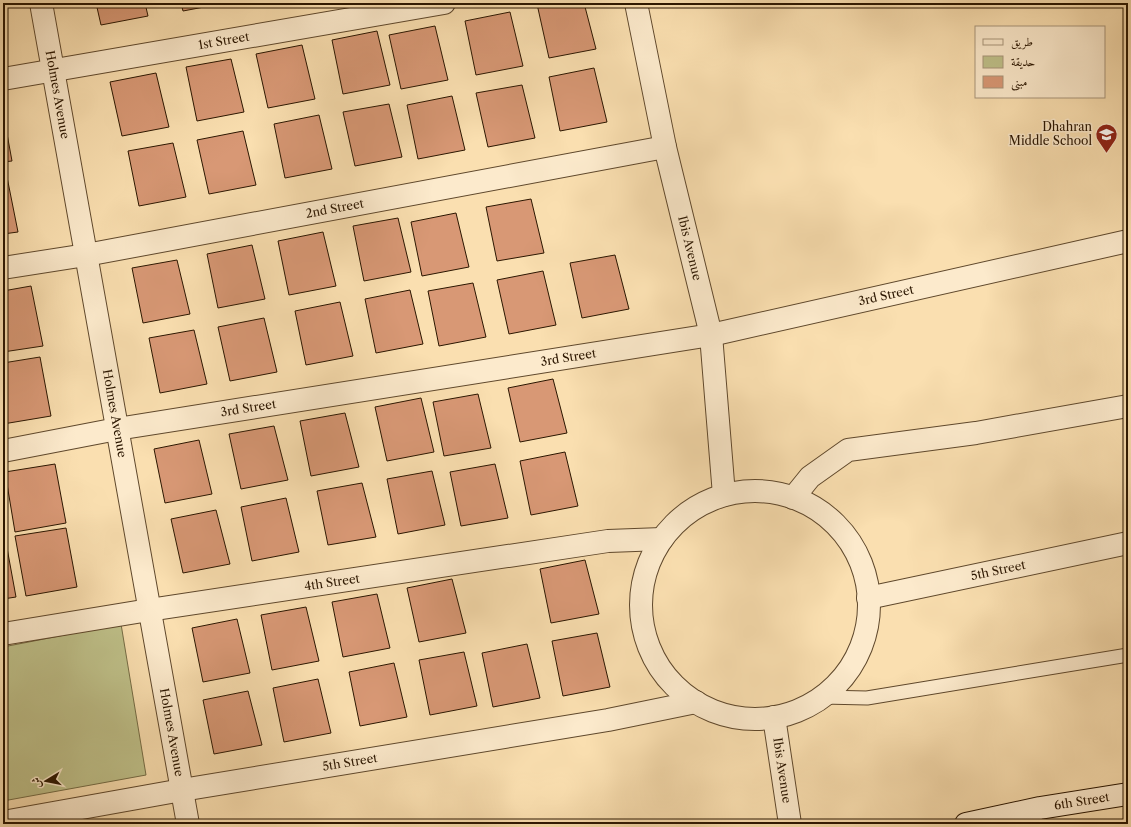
<svg xmlns="http://www.w3.org/2000/svg" width="1131" height="827" font-family="'Libre Caslon Text',Amiri,serif">
	<style>
		.green { fill: #bfc18a; stroke: #756c45 }
		.building { fill: #d89875; stroke: #2b1600 }
		.lines { fill: none; stroke-linecap: round; stroke-linejoin: round }
		.lane-casing { stroke: #5f482c; stroke-width: 15 }
		.street-casing { stroke: #5f482c; stroke-width: 24 }
		.secondary-casing { stroke: #2b1600; stroke-width: 24 }
		.lane { stroke: #fceacc; stroke-width: 13 }
		.street { stroke: #fceacc; stroke-width: 22 }
		.secondary { stroke: #fceacc; stroke-width: 22 }
		.labels { text-anchor: middle; stroke-width: 3; stroke-linejoin: round; paint-order: stroke }
		.street-label { font-size: 12px; fill: #2b1600; stroke: #fceacc }
		.poi-label { font-size: 12px; fill: #2b1600; stroke: #fceacc; text-anchor: end }
	</style>
	<rect width="100%" height="100%" fill="#fadfb0"/>
	<filter id="stains"><feTurbulence type="fractalNoise" baseFrequency=".005" numOctaves="4"/><feColorMatrix values="0 0 0 0 .2 0 0 0 0 .09 0 0 0 0 .02 0 0 0 .5 -.17"/></filter>
	<radialGradient id="worn" r=".72"><stop offset=".6" stop-color="#630" stop-opacity="0"/><stop offset="1" stop-color="#630" stop-opacity=".3"/></radialGradient>
	<path class="green" d="M121,624L146,775L3,801V647Z"/>
	<g class="building">
		<path d="M96,3H145L148,16L101,25Z"/>
		<path d="M181,3H225L183,11Z"/>
		<path d="M542,3H584L596,49L549,58L537,4Z"/>
		<path d="M510,12L523,66L476,75L465,21Z"/>
		<path d="M435,26L448,80L401,89L389,35Z"/>
		<path d="M377,31L390,85L343,94L332,40Z"/>
		<path d="M302,45L315,99L268,108L256,54Z"/>
		<path d="M231,59L244,112L197,121L186,67Z"/>
		<path d="M594,68L607,122L560,131L549,77Z"/>
		<path d="M156,73L169,127L122,136L110,82Z"/>
		<path d="M522,85L535,138L488,147L476,93Z"/>
		<path d="M452,96L465,150L418,159L407,105Z"/>
		<path d="M389,104L402,157L355,166L343,112Z"/>
		<path d="M3,112L12,161L3,162Z"/>
		<path d="M319,115L332,169L285,178L274,124Z"/>
		<path d="M243,131L256,185L209,194L197,140Z"/>
		<path d="M173,143L186,197L139,206L128,151Z"/>
		<path d="M6,172L18,232L3,234V173Z"/>
		<path d="M531,199L544,253L497,261L486,207Z"/>
		<path d="M456,213L469,267L422,276L411,222Z"/>
		<path d="M398,218L411,272L364,281L353,226Z"/>
		<path d="M323,232L336,286L289,295L278,241Z"/>
		<path d="M252,245L265,299L218,308L207,254Z"/>
		<path d="M615,255L629,309L582,318L570,263Z"/>
		<path d="M177,260L190,314L143,323L132,268Z"/>
		<path d="M543,271L556,325L509,334L497,280Z"/>
		<path d="M473,283L486,337L439,346L428,291Z"/>
		<path d="M31,286L43,346L3,352V291Z"/>
		<path d="M410,290L423,344L376,353L365,299Z"/>
		<path d="M340,302L353,356L306,365L295,311Z"/>
		<path d="M264,318L277,372L230,381L218,327Z"/>
		<path d="M194,330L207,384L160,393L149,338Z"/>
		<path d="M40,357L51,416L3,424V363Z"/>
		<path d="M553,379L567,433L520,442L508,388Z"/>
		<path d="M478,394L491,448L444,456L433,402Z"/>
		<path d="M421,398L434,452L387,461L375,407Z"/>
		<path d="M345,413L359,467L311,476L300,421Z"/>
		<path d="M274,426L288,480L241,489L229,434Z"/>
		<path d="M199,440L212,494L165,503L154,449Z"/>
		<path d="M565,452L578,506L531,515L520,461Z"/>
		<path d="M55,464L66,523L15,532L5,472Z"/>
		<path d="M495,464L508,518L461,526L450,472Z"/>
		<path d="M432,471L445,525L398,534L387,479Z"/>
		<path d="M362,483L376,537L328,545L317,491Z"/>
		<path d="M286,498L299,552L252,561L241,507Z"/>
		<path d="M216,510L230,564L183,573L171,519Z"/>
		<path d="M3,520L5,533H3Z"/>
		<path d="M66,528L77,587L26,596L15,536Z"/>
		<path d="M5,537L16,597L3,599V538Z"/>
		<path d="M585,560L599,614L551,623L540,569Z"/>
		<path d="M452,579L466,633L419,642L407,588Z"/>
		<path d="M377,594L390,648L343,657L332,602Z"/>
		<path d="M306,607L319,661L272,670L261,615Z"/>
		<path d="M237,619L250,673L203,682L192,628Z"/>
		<path d="M597,633L610,687L563,696L552,641Z"/>
		<path d="M527,644L540,698L493,707L482,653Z"/>
		<path d="M464,652L477,706L430,715L419,660Z"/>
		<path d="M394,663L407,717L360,726L349,672Z"/>
		<path d="M318,679L331,733L284,742L273,688Z"/>
		<path d="M248,691L262,745L214,754L203,700Z"/>
	</g>
	<g class="lines">
		<defs>
			<path id="lane" d="M832,688L822,697L867,698L1128,655"/>
			<g id="street">
				<path id="s1" d="M41,3L188,824"/>
				<path id="s2" d="M636,3L665,147L711,335L724,495"/>
				<path id="s3" d="M3,79L444,3"/>
				<path id="s4" d="M3,268L86,255L665,147"/>
				<path id="s5" d="M3,451L117,429L711,335L1128,241"/>
				<circle cx="755" cy="605" r="114"/>
				<path d="M793,498L810,477L848,450L976,433L1128,406"/>
				<path id="s6" d="M868,598L1128,543"/>
				<path id="s7" d="M3,634L149,610L608,541L662,539"/>
				<path id="s8" d="M774,717L790,824"/>
				<path id="s9" d="M3,822L182,790L608,720L696,702"/>
			</g>
			<g id="secondary">
				<path id="s10" d="M966,824L1040,808L1128,794"/>
			</g>
		</defs>
		<use href="#lane" class="lane-casing"/>
		<use href="#street" class="street-casing"/>
		<use href="#secondary" class="secondary-casing"/>
		<use href="#lane" class="lane"/>
		<use href="#street" class="street"/>
		<use href="#secondary" class="secondary"/>
	</g>
	<defs>
		<symbol id="school-pin" viewBox="-11 -11 22 30"><path d="M0 17L-7.5 6A9.5 9.5 0 1 1 7.5 6Z" fill="#8f2418" stroke="#fceacc"/><path d="M0-5L7-2L0 1L-7-2ZM-4 1L0 2.5L4 1V4Q0 6-4 4Z" fill="#fff"/></symbol>
	</defs>
	<g fill-rule="evenodd">
		<use href="#school-pin" x="1094" y="122" width="25" height="34"/>
	</g>
	<g class="labels">
		<g class="street-label">
			<text dy="4" stroke="none"><textPath href="#s3" startOffset="224">1st Street</textPath></text>
			<text dy="4" stroke="none"><textPath href="#s1" startOffset="93">Holmes Avenue</textPath></text>
			<text dy="4" stroke="none"><textPath href="#s4" startOffset="337">2nd Street</textPath></text>
			<text dy="4" stroke="none"><textPath href="#s2" startOffset="251">Ibis Avenue</textPath></text>
			<text dy="4" stroke="none"><textPath href="#s5" startOffset="897">3rd Street</textPath></text>
			<text dy="4" stroke="none"><textPath href="#s5" startOffset="573">3rd Street</textPath></text>
			<text dy="4" stroke="none"><textPath href="#s5" startOffset="249">3rd Street</textPath></text>
			<text dy="4" stroke="none"><textPath href="#s1" startOffset="417">Holmes Avenue</textPath></text>
			<text dy="4" stroke="none"><textPath href="#s6" startOffset="133">5th Street</textPath></text>
			<text dy="4" stroke="none"><textPath href="#s7" startOffset="333">4th Street</textPath></text>
			<text dy="4" stroke="none"><textPath href="#s1" startOffset="741">Holmes Avenue</textPath></text>
			<text dy="4" stroke="none"><textPath href="#s9" startOffset="352">5th Street</textPath></text>
			<text dy="4" stroke="none"><textPath href="#s8" startOffset="54">Ibis Avenue</textPath></text>
			<text dy="4" stroke="none"><textPath href="#s10" startOffset="118">6th Street</textPath></text>
		</g>
		<g class="poi-label">
			<text x="1092" y="131">Dhahran<tspan x="1092" dy="14">Middle School</tspan></text>
		</g>
	</g>
	<rect width="1131" height="827" fill="none" stroke="#fadfb0" stroke-width="16"/>
	<rect x="4" y="4" width="1123" height="819" fill="none" stroke="#2b1600" stroke-width="2"/>
	<rect x="8" y="8" width="1115" height="811" fill="none" stroke="#2b1600"/>
	<rect x="975" y="26" width="130" height="72" fill="#fceacc" stroke="#a8957a"/>
	<rect x="983" y="39" width="20" height="6" fill="#fceacc" stroke="#a8957a"/>
	<text x="1011" y="46" font-size="12" fill="#2b1600">طريق</text>
	<rect x="983" y="56" width="20" height="12" fill="#bfc18a" stroke="#a8957a"/>
	<text x="1011" y="66" font-size="12" fill="#2b1600">حديقة</text>
	<rect x="983" y="76" width="20" height="12" fill="#d89875" stroke="#a8957a"/>
	<text x="1011" y="86" font-size="12" fill="#2b1600">مبنى</text>
	<g transform="translate(46 781) rotate(260)" stroke="#fceacc" stroke-width="3" paint-order="stroke">
	<path d="M0-3L7 15L0 10L-7 15Z" fill="#2b1600"/>
	<text y="-6" font-size="11" font-weight="bold" text-anchor="middle" fill="#2b1600">ش</text>
	</g>
	<rect width="100%" height="100%" filter="url(#stains)"/>
	<rect width="100%" height="100%" fill="url(#worn)"/>
</svg>
